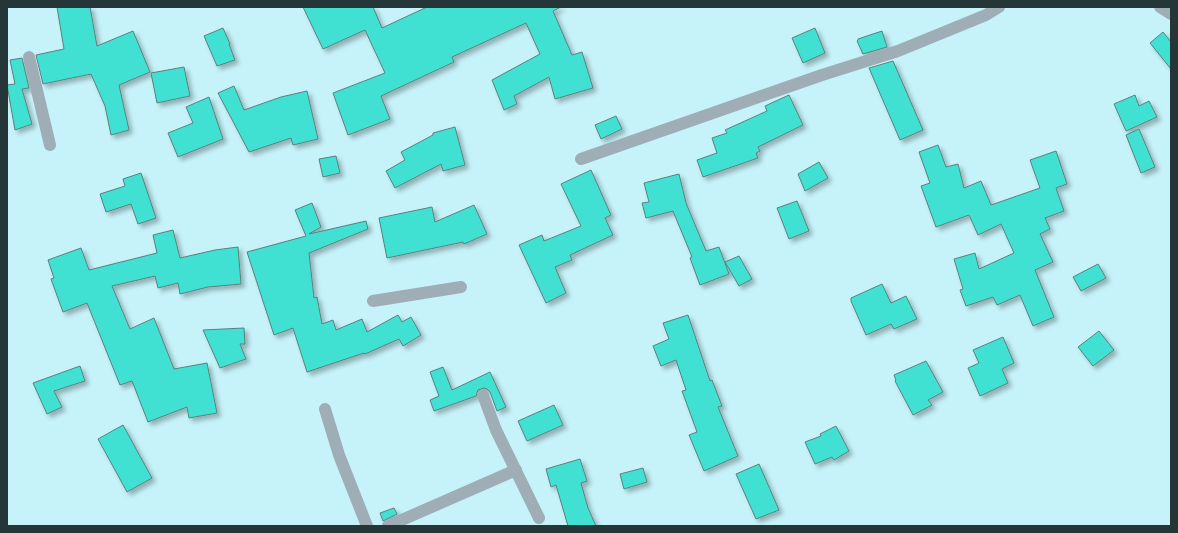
<svg xmlns="http://www.w3.org/2000/svg" width="1178" height="533" font-family="'Zilla Slab',serif">
	<style>
		.building { fill: #41e0d2; stroke: #59827d; filter: url(#shadow) }
		.lines { fill: none; stroke-linecap: round; stroke-linejoin: round }
		.minor { stroke: #9faeb6; stroke-width: 12 }
	</style>
	<defs>
		<filter id="shadow"><feDropShadow dx="3.5" dy="3.5" stdDeviation="2" flood-color="#0004"/></filter>
	</defs>
	<rect width="100%" height="100%" fill="#c6f2f9"/>
	<g class="building">
		<path d="M57,7H90L97,46L133,31L150,72L119,85L129,130L111,135L105,106L91,74L43,84L36,55L64,49Z"/>
		<path d="M303,7H373L382,28L427,7H561L553,11L572,55L582,52L593,88L555,99L549,77L514,96L517,104L504,110L492,80L540,54L526,23L452,57L454,62L381,96L390,119L348,135L333,93L385,73L365,30L323,49Z"/>
		<path d="M223,28L230,44H229L235,60L217,66L204,36Z"/>
		<path d="M815,28L825,53L803,63L792,38Z"/>
		<path d="M882,31L887,47L863,54L857,41L858,40V39Z"/>
		<path d="M1163,32L1171,42V69L1150,43Z"/>
		<path d="M22,58L29,88L22,89L32,124L15,130L7,85L15,84L10,60Z"/>
		<path d="M893,61L923,130L900,140L869,68Z"/>
		<path d="M184,67L190,96L157,103L151,73Z"/>
		<path d="M234,86L244,110L281,97L307,91L318,139L293,145L291,138L249,152L218,93Z"/>
		<path d="M789,95L803,125L758,147L760,151L756,153L758,158L703,177L697,160L717,153L712,138L727,133L725,130L767,111L765,106Z"/>
		<path d="M1135,95L1139,106L1149,101L1157,117L1126,131L1114,104Z"/>
		<path d="M209,97L223,139L178,157L168,133L193,123L186,107Z"/>
		<path d="M616,116L622,129L601,139L595,125Z"/>
		<path d="M455,127L465,165L443,171L441,164L395,188L386,171L405,160L401,152L433,135V133Z"/>
		<path d="M1139,129L1155,167L1141,173L1126,135Z"/>
		<path d="M938,145L946,167L958,164L964,188L981,181L991,205L1040,188L1030,160L1056,151L1067,184L1056,188L1064,211L1045,218L1050,229L1040,234L1053,262L1035,270L1054,317L1033,326L1020,295L997,305L993,297L966,306L960,290L963,289L954,259L975,253L979,269L1014,253L1001,224L978,235L969,215L936,227L921,186L930,183L919,152Z"/>
		<path d="M336,156L340,173L323,177L319,159Z"/>
		<path d="M819,162L828,178L805,191L798,174Z"/>
		<path d="M591,170L611,215L605,218L613,235L570,255L572,260L555,267L566,293L546,303L519,245L542,235L544,241L581,226L561,184Z"/>
		<path d="M141,173L156,218L138,224L131,204L106,212L100,194L125,186L123,179Z"/>
		<path d="M679,174L686,203L706,251L719,247L729,274L700,285L690,258L692,257L673,211L646,218L642,203L649,202L644,183Z"/>
		<path d="M797,201L809,231L789,239L777,208Z"/>
		<path d="M312,203L321,227L309,234L366,221L368,229L309,253L314,298L317,297L322,324L333,320L336,330L362,319L367,332L398,315L402,322L411,317L421,335L403,346L399,339L365,354L364,353L307,372L293,328L274,335L247,252L306,236L295,210Z"/>
		<path d="M474,205L487,234L464,244L463,242L387,258L379,218L432,207L435,222Z"/>
		<path d="M173,230L180,258L215,250L238,247L241,284L208,287L180,294L178,283L158,288L155,276L112,286L130,329L154,318L174,369L207,363L217,413L189,418L187,407L148,422L132,381L120,385L87,303L63,312L51,279L54,278L48,260L81,248L89,270L157,253L153,235Z"/>
		<path d="M739,256L752,279L739,286L725,262Z"/>
		<path d="M1098,264L1106,278L1081,291L1073,277Z"/>
		<path d="M882,284L891,303L906,296L917,319L894,329L891,324L866,335L851,301V298Z"/>
		<path d="M688,315L710,381L712,380L722,406L718,407L738,456L704,471L689,435L697,432L682,391L686,390L676,360L661,366L653,346L669,339L663,323Z"/>
		<path d="M244,328L245,344H240L246,359L220,368L203,330Z"/>
		<path d="M1099,331L1114,350L1093,366L1078,347Z"/>
		<path d="M1003,337L1014,363L1002,369L1008,383L980,396L968,368L979,363L973,350Z"/>
		<path d="M926,361L943,392L928,400L932,405L913,415L895,381L896,380L894,375Z"/>
		<path d="M80,366L85,381L54,391L62,407L47,414L33,383Z"/>
		<path d="M443,367L452,390L490,372L506,407L497,411L490,392L487,389L484,388L478,390L476,396L434,411L430,400L439,396L430,372Z"/>
		<path d="M554,405L563,425L527,441L518,421Z"/>
		<path d="M123,425L152,478L127,492L98,439Z"/>
		<path d="M836,426L849,451L834,460L832,457L815,464L805,442L821,436L820,434Z"/>
		<path d="M580,459L587,481L581,483L588,508L596,526H568L556,485L551,487L546,469Z"/>
		<path d="M759,464L779,510L756,519L736,474Z"/>
		<path d="M643,468L647,482L624,489L620,474Z"/>
		<path d="M394,508L397,514L383,521L380,513Z"/>
	</g>
	<g class="lines">
		<g class="minor">
			<path d="M1160,7L1171,14"/>
			<path d="M29,57L50,145"/>
			<path d="M581,159L822,75L898,51L986,15L999,7"/>
			<path d="M373,301L461,287"/>
			<path d="M483,395L496,430L539,518"/>
			<path d="M325,409L339,455L367,526"/>
			<path d="M388,526L516,470"/>
		</g>
	</g>
	<rect width="1178" height="533" fill="none" stroke="#243638" stroke-width="16"/>
</svg>
